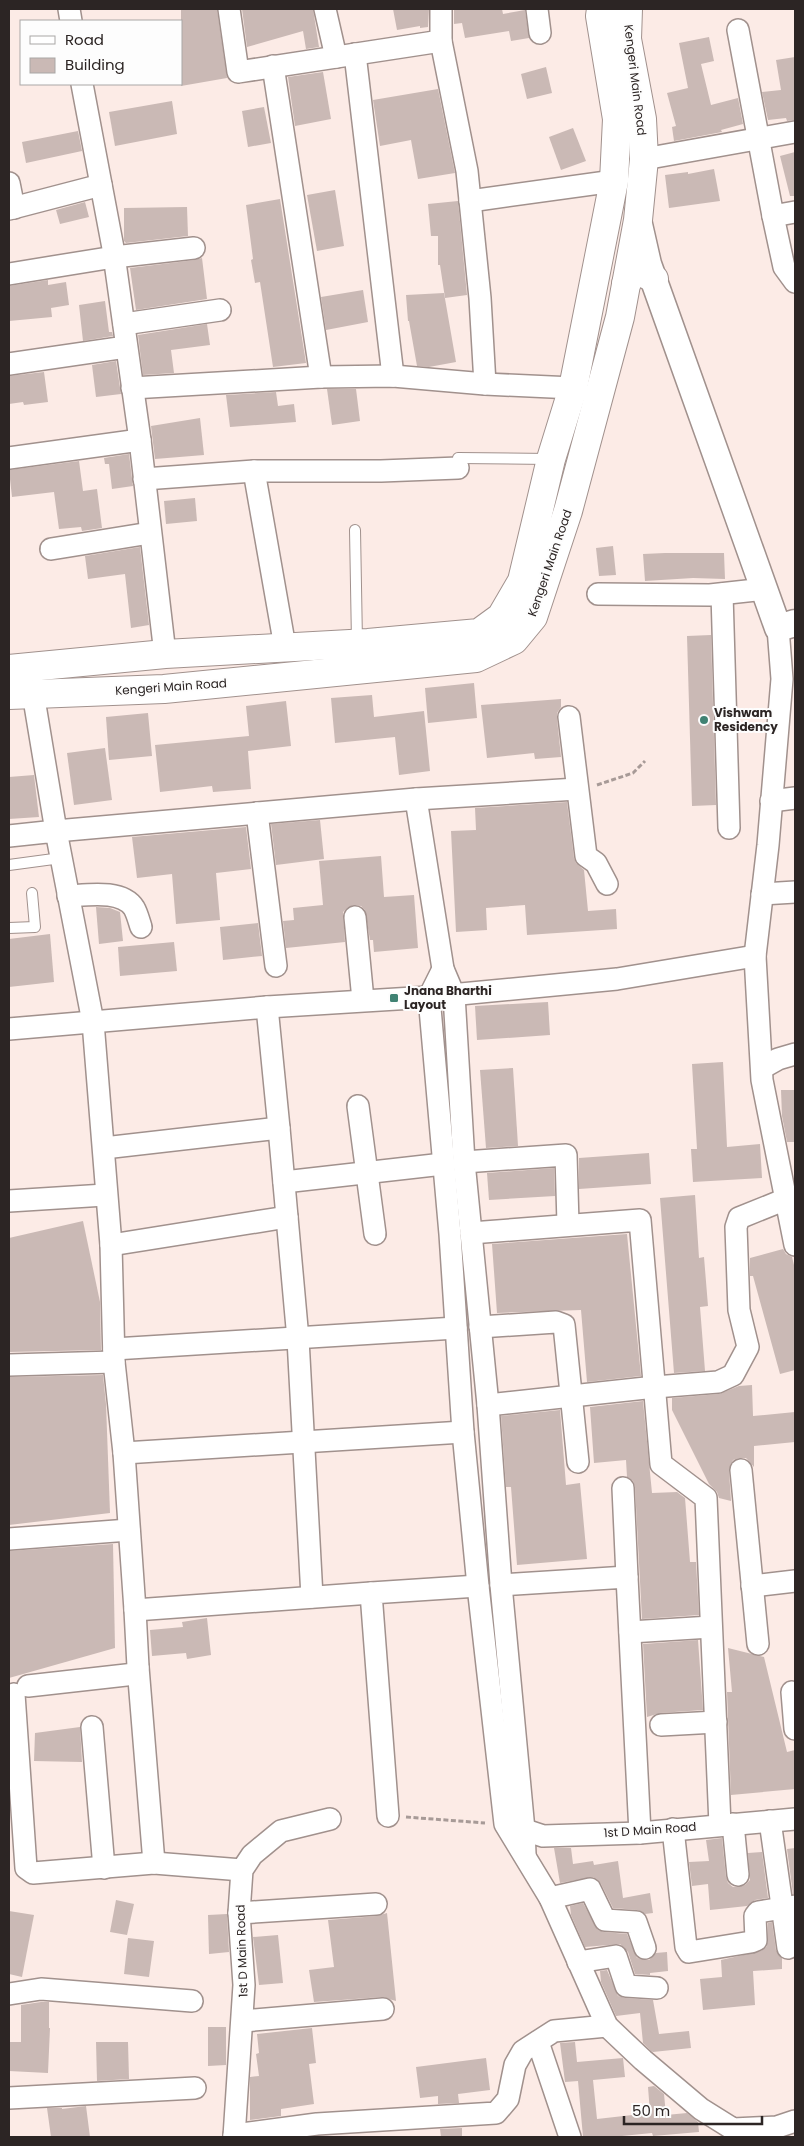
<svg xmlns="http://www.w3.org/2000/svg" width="804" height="2146" font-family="Poppins,sans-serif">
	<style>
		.building { fill: #cab9b5 }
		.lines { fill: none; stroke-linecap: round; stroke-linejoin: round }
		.service-casing { stroke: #a1918d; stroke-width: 12 }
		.minor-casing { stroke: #a1918d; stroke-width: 24 }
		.tertiary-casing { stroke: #a1918d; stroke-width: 29 }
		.primary-casing { stroke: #a1918d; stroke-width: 30 }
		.path { stroke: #a79a97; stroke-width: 3; stroke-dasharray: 5 2.5; stroke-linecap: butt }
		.service { stroke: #fff; stroke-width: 10 }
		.minor { stroke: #fff; stroke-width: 21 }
		.tertiary { stroke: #fff; stroke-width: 26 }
		.primary { stroke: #fff; stroke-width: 28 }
		.poi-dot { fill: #408273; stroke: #fdfdfd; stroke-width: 2 }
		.labels { text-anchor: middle; stroke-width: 4; stroke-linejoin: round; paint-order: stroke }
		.street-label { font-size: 12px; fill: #2c2524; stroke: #fdfdfd }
		.poi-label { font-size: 12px; font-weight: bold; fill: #2c2524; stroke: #fdfdfd; text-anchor: start }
	</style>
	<rect width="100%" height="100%" fill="#fcebe6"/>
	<g class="building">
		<path d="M181,9H217L227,78L181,86Z"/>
		<path d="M242,9H313L319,47L306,49L303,31L247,47Z"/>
		<path d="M393,9H429L428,27L420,28V26L397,30Z"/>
		<path d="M454,9H502L503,14L525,10L529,38L511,41L509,31L465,38L462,23L454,24Z"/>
		<path d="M709,37L714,61L701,64L711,105L738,98L743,124L721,130L722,132L674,141L672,127L676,126L667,93L688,88L679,43Z"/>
		<path d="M795,57V120L787,121L786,118L768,120L762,92L781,90L776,60Z"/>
		<path d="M546,67L552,93L527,99L521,74Z"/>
		<path d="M323,72L331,119L295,126L288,77Z"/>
		<path d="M438,89L455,173L418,179L411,140L380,146L373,100Z"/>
		<path d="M172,101L177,134L115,146L109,112Z"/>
		<path d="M264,107L271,143L248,147L242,111Z"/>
		<path d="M573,128L586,161L561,170L549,137Z"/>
		<path d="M78,131L82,151L26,163L22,142Z"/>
		<path d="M795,152V196H790L780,156Z"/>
		<path d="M714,169L720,201L669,208L665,175L688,172V174Z"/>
		<path d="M335,190L344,246L317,251L307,195Z"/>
		<path d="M280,199L306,363L273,367L260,282L255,283L251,260L253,259L246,205Z"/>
		<path d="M458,201L467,295L445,298L440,265H438V236H431L428,204Z"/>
		<path d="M85,202L89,217L60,224L56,210Z"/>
		<path d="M187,207L188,236L126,243L124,241V208Z"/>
		<path d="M202,258L207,299L136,310L130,268L195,260Z"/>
		<path d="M48,280V285L66,282L69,305L51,308L52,317L9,321V286Z"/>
		<path d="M363,290L368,322L326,330L321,297Z"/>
		<path d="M444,293L456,362L429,367L417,366L409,321H408L406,295Z"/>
		<path d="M105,301L109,332H112L113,336L83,341L79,305Z"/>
		<path d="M207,324L210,345L171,350L174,373L143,375L138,335Z"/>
		<path d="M116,361L121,394L96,397L92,365Z"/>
		<path d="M44,372L48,402L24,405L23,402L9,404V376Z"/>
		<path d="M327,389H356L360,421L332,425Z"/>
		<path d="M276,392L278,406L294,404L296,422L230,427L226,395Z"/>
		<path d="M200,418L204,455L155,459L151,426Z"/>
		<path d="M129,454L133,486L112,489L109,464H105L104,458Z"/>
		<path d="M79,461L83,491L97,489L102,528L82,531L81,527L59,529L54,492L12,497L9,470Z"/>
		<path d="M195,498L197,521L166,524L164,501Z"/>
		<path d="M613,546L616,575L599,576L596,548Z"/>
		<path d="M140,547L149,625L131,628L125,574L88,579L85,556Z"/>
		<path d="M665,553H724L725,579L693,578L645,581L643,554Z"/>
		<path d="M711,635L716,805L692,806L687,636Z"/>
		<path d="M474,683L477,718L428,723L425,688Z"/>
		<path d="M372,695L374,717L424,711L430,771L399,775L395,737L335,743L331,698Z"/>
		<path d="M561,699V707L557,713V719L561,757L535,759L534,753L487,758L481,705Z"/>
		<path d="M286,701L291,746L248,751L251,789L213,792L212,786L160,792L155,745L249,736L246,706Z"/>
		<path d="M148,713L152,756L109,760L106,717Z"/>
		<path d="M105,748L112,800L74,805L67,753Z"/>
		<path d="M34,775L39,817L9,819V777Z"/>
		<path d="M567,802L574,858L576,863L584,870L588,911L616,909L617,929L527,935L525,905L486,908L487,930L456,932L451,831L476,830L475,808Z"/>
		<path d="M320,820L324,859L276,865L271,824Z"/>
		<path d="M246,827L251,869L216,873L220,920L176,924L172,874L137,878L132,837Z"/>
		<path d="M381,856L384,897L414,895L418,948L374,952L373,940H370L365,910L361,906L354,905L348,907L343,912L345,942L286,948L283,921L294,920L293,908L323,905L319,861Z"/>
		<path d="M96,907L110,908L120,912L123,941L99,944Z"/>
		<path d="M258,923L262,956L223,960L220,927Z"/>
		<path d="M50,934L54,982L9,987V939Z"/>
		<path d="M174,942L177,971L120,976L118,947Z"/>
		<path d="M548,1002L550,1035L477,1040L475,1006Z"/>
		<path d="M723,1062L727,1147L760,1144L762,1178L693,1182L691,1149H697L692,1064Z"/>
		<path d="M513,1068L518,1146L486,1148L480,1070Z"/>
		<path d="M781,1090H795V1142H787L782,1116Z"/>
		<path d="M649,1153L651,1184L579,1189V1158Z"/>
		<path d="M554,1168L555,1196L489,1200L487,1173Z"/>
		<path d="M695,1195L699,1258L704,1257L708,1306L700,1307L705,1371L674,1373L660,1198Z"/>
		<path d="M83,1221L100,1302L101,1350L9,1352V1238Z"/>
		<path d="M627,1234L641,1376L587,1382L581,1310L497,1313L492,1244Z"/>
		<path d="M783,1249L786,1254L792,1257L795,1269V1370L780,1374L753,1276H750V1258Z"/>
		<path d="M103,1375L106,1404L110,1513L9,1525V1377Z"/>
		<path d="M752,1385L753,1416L795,1412V1442L754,1446V1467L746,1458H739L733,1460L729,1471L731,1501L719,1498L717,1492L709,1484L672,1410V1398L719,1394L739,1386Z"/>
		<path d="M643,1401L652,1493L677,1492L685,1498L690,1562H696L699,1615L642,1619L635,1487L633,1481L627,1477L626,1460L594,1463L590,1407Z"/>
		<path d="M560,1410L566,1485L580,1483L587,1559L517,1565L511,1487H506L501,1416Z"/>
		<path d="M113,1544L115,1648L9,1678V1551Z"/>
		<path d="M207,1618L211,1655L187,1659L186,1653L152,1656L150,1630L183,1627L182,1622Z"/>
		<path d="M698,1640L703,1710L660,1713L647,1717L643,1644Z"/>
		<path d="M728,1648L764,1657L787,1752L795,1750V1789L731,1795L727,1692H732Z"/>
		<path d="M80,1727L82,1762L34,1761L35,1733Z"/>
		<path d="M722,1838L726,1877L728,1883L733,1887L745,1885L750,1880L748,1853L762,1852L768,1898L755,1900L747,1906L710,1910L708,1884L692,1886L689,1862L709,1861L706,1840Z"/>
		<path d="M554,1848H571L573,1864L593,1861L594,1865L618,1861L623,1898L650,1893L653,1913L645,1914L637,1910L613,1908L601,1884L593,1877L560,1883Z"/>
		<path d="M795,1848V1894H793L787,1849Z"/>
		<path d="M116,1900L134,1904L127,1935L110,1932Z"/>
		<path d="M583,1903L598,1930L604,1932L627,1934L637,1958L649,1960L656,1953L667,1952L668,1971L650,1973V1975L635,1974L628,1952L620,1944L585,1947L571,1915L570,1906Z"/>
		<path d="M9,1911L34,1915L22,1977L9,1974Z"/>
		<path d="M387,1913L396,2001L382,1997L314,2002L309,1970L334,1967L328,1920L377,1916Z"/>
		<path d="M227,1914L229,1952L209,1954L208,1915Z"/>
		<path d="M772,1922L776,1950L782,1958V1969L753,1971L755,2005L703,2010L700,1979L722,1977L721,1960L761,1951L767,1946L768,1923Z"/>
		<path d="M278,1935L283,1983L259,1985L253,1937Z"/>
		<path d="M128,1938L154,1941L149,1977L124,1974Z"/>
		<path d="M607,1970L618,1996L625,1998L653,2000L659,2034L689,2031L691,2048L653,2052L651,2051L643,2043L640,2013L616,2016L601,1982L600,1971Z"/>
		<path d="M41,2002H49V2028H50L48,2073L9,2071V2042H21V2005Z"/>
		<path d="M208,2027H226V2065L208,2066Z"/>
		<path d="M312,2028L316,2063L309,2064L314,2104L281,2109V2116L250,2120V2077L259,2076L256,2054L259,2053L257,2034Z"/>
		<path d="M96,2042H128L129,2079L97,2081Z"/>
		<path d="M575,2042L577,2062L623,2058L625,2077L593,2080L597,2119L650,2113L648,2087L654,2086L664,2094L666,2115L687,2113L698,2122L699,2132L653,2136L652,2133L612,2137H583L578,2081L565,2082L560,2043Z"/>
		<path d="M486,2058L490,2090L458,2094L459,2103L438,2104V2096L420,2098L416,2067Z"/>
		<path d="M86,2106L90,2137H51L47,2108H62V2109Z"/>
		<path d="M462,2128V2137H441L440,2129Z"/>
	</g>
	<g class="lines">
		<defs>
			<g id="service">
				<path d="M458,458L550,459"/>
				<path d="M355,530L357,642"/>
				<path d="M9,865L61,858"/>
				<path d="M9,928L35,927L32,893"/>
			</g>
			<g id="minor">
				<path d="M69,9L71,21"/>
				<path d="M229,9L238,72L441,41"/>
				<path d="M325,9L336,57"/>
				<path d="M441,9V41L467,171L480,298L485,384"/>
				<path d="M537,9L540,33"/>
				<path d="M738,30L773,216L795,212"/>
				<path d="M355,54L393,376"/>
				<path d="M273,66L321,377"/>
				<path d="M82,84L113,248L140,440L165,654"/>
				<path d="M644,159L795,132"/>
				<path d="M9,183L14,208"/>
				<path d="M470,201L614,181"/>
				<path d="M9,209L101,185"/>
				<path d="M773,216L784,267L795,282"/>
				<path d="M9,274L114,257L194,248"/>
				<path d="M124,324L220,310"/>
				<path d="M9,364L126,347"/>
				<path d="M132,388L321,377L393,376L485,384L573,388"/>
				<path d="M9,458L140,440"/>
				<path d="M254,471L285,647"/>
				<path d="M144,479L254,471H381L458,468"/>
				<path d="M51,549L150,533"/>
				<path d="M598,594L710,595L765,589"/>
				<path d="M722,594L729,828"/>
				<path d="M778,628L782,679L768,845L755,956L762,1080L795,1245"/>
				<path d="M33,693L56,831L416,799L577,789"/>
				<path d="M569,717L586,856L596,863L607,884"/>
				<path d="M416,799L443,969L454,995L464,1162L488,1405L501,1585L524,1830L525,1854"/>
				<path d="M771,801L795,798"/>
				<path d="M257,813L276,966"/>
				<path d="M9,836L56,831L93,1022L111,1245L114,1362L124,1453L135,1610L371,1593"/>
				<path d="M762,894L795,892"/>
				<path d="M68,896C87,895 122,889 134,908C137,913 139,921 141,927"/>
				<path d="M355,917L363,1000"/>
				<path d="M443,969L429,997L450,1234L463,1432L478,1586L505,1824L550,1898L607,2026L643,2060L701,2109L733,2129L777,2127L795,2121"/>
				<path d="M267,1007L279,1128"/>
				<path d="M9,1029L267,1007L429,997L617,979L755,956"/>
				<path d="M762,1068L778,1059L795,1054"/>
				<path d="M358,1106L375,1234"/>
				<path d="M104,1148L279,1128L287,1217L111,1245"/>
				<path d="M464,1162L566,1155L568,1224"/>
				<path d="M284,1182L443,1164"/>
				<path d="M9,1201L105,1195"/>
				<path d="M287,1217L298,1339L312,1597"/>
				<path d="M471,1233L640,1220L661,1464L706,1498L720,1825"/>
				<path d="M480,1327L556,1322L564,1325L578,1462"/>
				<path d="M114,1349L456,1328"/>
				<path d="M9,1365L114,1362"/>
				<path d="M488,1405L655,1387L718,1382L733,1375L748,1347L739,1310L736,1227L739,1218L786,1199"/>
				<path d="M124,1453L463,1432"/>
				<path d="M741,1470L758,1644"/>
				<path d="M623,1488L627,1577"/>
				<path d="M9,1539L129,1530"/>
				<path d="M501,1585L627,1577L640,1833"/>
				<path d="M752,1586L795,1581"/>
				<path d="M630,1632L711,1627"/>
				<path d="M138,1667L154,1863"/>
				<path d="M28,1686L135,1674L138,1667L135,1610"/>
				<path d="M792,1692L795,1729"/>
				<path d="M14,1694L26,1868L33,1873L154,1863L242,1870"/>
				<path d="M661,1725L716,1722"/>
				<path d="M92,1727L104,1868"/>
				<path d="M388,1816L371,1593L478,1586"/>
				<path d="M770,1821L788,1948"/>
				<path d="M733,1824L738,1875"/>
				<path d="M513,1826L543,1836L640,1833L795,1819"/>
				<path d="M673,1829L686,1947L689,1952L751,1942L756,1940L755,1916L758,1912L795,1906"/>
				<path d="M550,1898L590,1889L605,1920L636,1922L645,1948"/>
				<path d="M239,1913L376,1904"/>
				<path d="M578,1962L616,1956L626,1986L657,1988"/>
				<path d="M9,1994L41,1989L192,2001"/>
				<path d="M243,2021L383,2009"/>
				<path d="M538,2042L570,2137"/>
				<path d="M9,2098L195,2088"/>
				<path d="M234,2135L317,2124L496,2113L508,2099L515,2065L523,2051L554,2031L607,2026"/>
				<path d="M234,2137L244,1985L239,1913L242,1870L252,1855L281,1831L330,1819"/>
			</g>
			<path id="tertiary" d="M638,220L648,264L778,628L795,623"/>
			<g id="primary">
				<path d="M626,284C634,268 640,270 654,279"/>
				<path d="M9,669L165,654L368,643L479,633L501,617L522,581L551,459L573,388L614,181L617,119L600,16L601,9"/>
				<path d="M9,695L164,689L476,658L514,640L533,617L568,511L620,317L638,220L644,159L642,119L627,39L628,9"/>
			</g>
		</defs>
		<use href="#service" class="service-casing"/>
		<use href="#minor" class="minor-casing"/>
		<use href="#tertiary" class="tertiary-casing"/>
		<use href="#primary" class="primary-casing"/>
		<g class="path">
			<path d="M597,785L633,773L645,761"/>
			<path d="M406,1817L485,1823"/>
		</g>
		<use href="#service" class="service"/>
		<use href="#minor" class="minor"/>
		<use href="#tertiary" class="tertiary"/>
		<use href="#primary" class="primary"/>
	</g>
	<g class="poi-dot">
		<circle cx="704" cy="720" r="5"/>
		<rect x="389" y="993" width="10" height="10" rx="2.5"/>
	</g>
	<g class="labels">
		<g class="street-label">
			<text transform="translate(635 80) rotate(83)" y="4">Kengeri Main Road</text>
			<text transform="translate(550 563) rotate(-71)" y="4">Kengeri Main Road</text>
			<text transform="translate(171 687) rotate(-4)" y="4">Kengeri Main Road</text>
			<text transform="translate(650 1830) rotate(-4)" y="4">1st D Main Road</text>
			<text transform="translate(242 1951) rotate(-92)" y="4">1st D Main Road</text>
		</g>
		<g class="poi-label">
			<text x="714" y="717">Vishwam<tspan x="714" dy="14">Residency</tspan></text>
			<text x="404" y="995">Jnana Bharthi<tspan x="404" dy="14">Layout</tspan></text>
		</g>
	</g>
	<rect width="804" height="2146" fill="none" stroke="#2c2524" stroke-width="20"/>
	<rect x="20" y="20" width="162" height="65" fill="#fdfdfd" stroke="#a9a7a6"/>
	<rect x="30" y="36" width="25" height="8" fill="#ffffff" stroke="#a9a7a6"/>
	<text x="65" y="45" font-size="15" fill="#2c2524">Road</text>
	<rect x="30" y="58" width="25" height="15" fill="#cab9b5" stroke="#a9a7a6"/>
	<text x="65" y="70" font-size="15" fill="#2c2524">Building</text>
	<path d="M624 2116v8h138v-8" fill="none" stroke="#2c2524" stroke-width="2.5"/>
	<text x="632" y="2116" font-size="15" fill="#2c2524" stroke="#fdfdfd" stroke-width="4" paint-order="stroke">50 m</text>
</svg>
